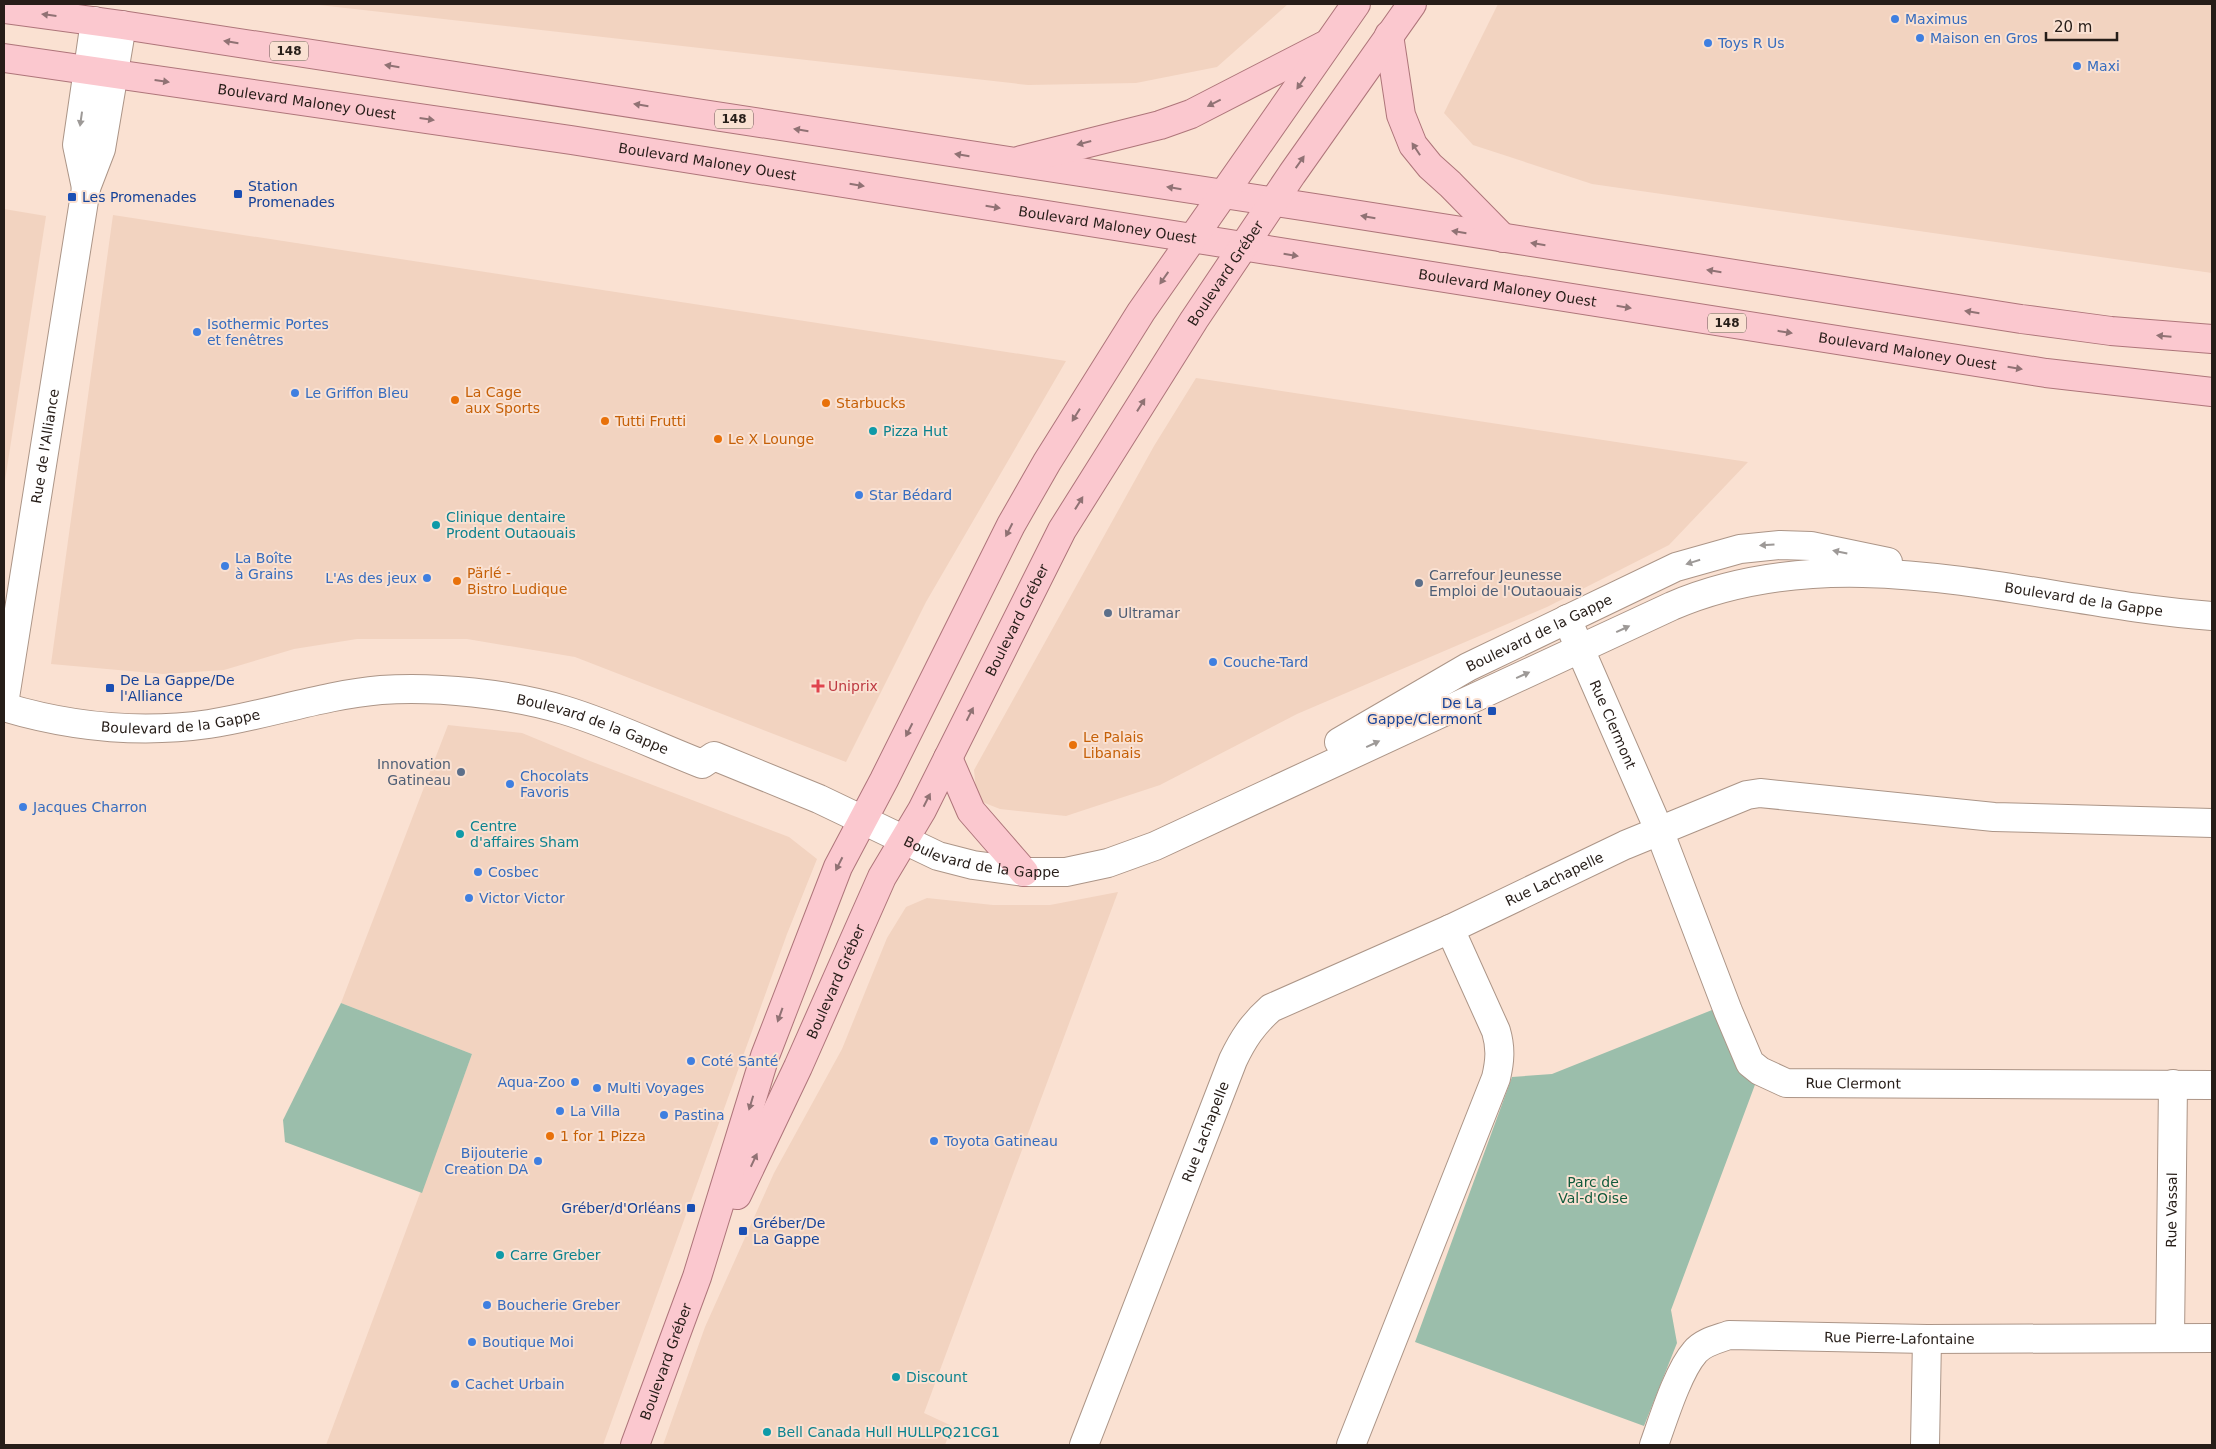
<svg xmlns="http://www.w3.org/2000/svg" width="2216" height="1449" font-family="'DejaVu Sans',sans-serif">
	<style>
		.built { fill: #f2d3c0 }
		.green { fill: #9bbeab }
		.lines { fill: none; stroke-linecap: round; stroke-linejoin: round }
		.minor-casing { stroke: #ac9587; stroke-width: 30 }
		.major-casing { stroke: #ae757a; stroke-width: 30 }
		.minor { stroke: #fff; stroke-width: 28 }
		.major { stroke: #fbc8cf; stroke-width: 28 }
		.oneway { fill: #907274 }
		.oneway2 { fill: #9d9997 }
		.shop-dot { fill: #3f7fe0; stroke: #fae1d2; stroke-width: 2 }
		.transit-dot { fill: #1a4fb4; stroke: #fae1d2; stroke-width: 2 }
		.food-dot { fill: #e8710a; stroke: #fae1d2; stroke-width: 2 }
		.culture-dot { fill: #0f9aa8; stroke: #fae1d2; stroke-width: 2 }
		.service-dot { fill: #5c6f8a; stroke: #fae1d2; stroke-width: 2 }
		.health-dot { fill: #e0444e; stroke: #fae1d2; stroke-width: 2 }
		.labels { text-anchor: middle; stroke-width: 4; stroke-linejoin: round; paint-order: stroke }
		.shield { fill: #fae1d2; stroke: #665850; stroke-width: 1 }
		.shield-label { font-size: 12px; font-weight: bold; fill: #261d18 }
		.shop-label { font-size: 14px; fill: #366cbe; stroke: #fae1d2; text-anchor: start }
		.street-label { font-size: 14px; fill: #261d18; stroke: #fae1d2 }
		.transit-label { font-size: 14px; fill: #164399; stroke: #fae1d2; text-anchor: start }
		.food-label { font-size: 14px; fill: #c56008; stroke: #fae1d2; text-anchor: start }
		.culture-label { font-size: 14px; fill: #0d838f; stroke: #fae1d2; text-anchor: start }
		.service-label { font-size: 14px; fill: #4e5e75; stroke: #fae1d2; text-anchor: start }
		.health-label { font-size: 14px; fill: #be3a42; stroke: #fae1d2; text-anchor: start }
		.park-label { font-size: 14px; fill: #115b3d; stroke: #fae1d2 }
	</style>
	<rect width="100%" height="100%" fill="#fae1d2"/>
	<g class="built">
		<path d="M310,4H1288L1217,67L1136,83L1028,85Z"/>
		<path d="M1498,4H2212V273L1592,184L1473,145L1444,113Z"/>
		<path d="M4,209L46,216L4,487Z"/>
		<path d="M113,215L1066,361L926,602L846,762L575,657L467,639H357L294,649L224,670L163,674L51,664Z"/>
		<path d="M1196,378L1748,462L1669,545L1547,607L1297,714L1160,785L1066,816L1000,809L977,800L974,770L1154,446Z"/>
		<path d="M448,725L522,733L590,761L789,837L817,859L787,934L603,1445H326L472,1054L341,1003Z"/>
		<path d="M1118,892L924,1413L952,1426L945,1445H663L705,1327L774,1173L842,1049L887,938L906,907L927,898L993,905H1050Z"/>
	</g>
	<g class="green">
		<path d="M341,1003L472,1054L422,1193L285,1142L283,1120Z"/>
		<path d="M1717,1008L1756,1082L1671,1310L1677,1343L1644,1426L1415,1342L1512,1077L1552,1074Z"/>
	</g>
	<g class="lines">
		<defs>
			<g id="minor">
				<path d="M86,188L77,145L95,21"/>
				<path id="s1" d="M1567,619L1659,830L1728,1011L1750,1063L1760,1071L1786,1083L2212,1085"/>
				<path id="s2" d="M4,704L86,188L101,149L122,25"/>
				<path id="s3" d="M4,707C71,727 139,734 209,724C267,715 323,695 381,690C436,686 511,694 564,710C611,724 656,746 702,764L714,756L819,799L938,856L973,865L1024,872H1066L1108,863L1155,846L1672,606C1844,532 2035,603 2212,616"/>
				<path id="s4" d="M1339,742L1468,667L1676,567L1740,549L1780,545L1811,546L1888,562"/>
				<path id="s5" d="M2170,1338L2173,1084"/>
				<path id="s6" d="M1084,1445L1233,1060C1243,1039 1253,1024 1271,1008L1450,929L1625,845L1747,795L1760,793L1994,817L2212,823"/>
				<path d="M1351,1445L1496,1078C1500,1061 1501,1048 1496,1031L1450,929"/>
				<path id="s7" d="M1654,1445C1663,1420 1678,1371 1695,1352C1703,1342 1718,1339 1729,1335L1927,1339L2212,1338"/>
				<path d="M1925,1445L1927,1339"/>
			</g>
			<g id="major">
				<path d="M4,9L122,25L1315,208L2021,319L2111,331L2212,339"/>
				<path d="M1389,35L1401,115L1413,145L1430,166L1450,184L1503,238"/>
				<path id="s8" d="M4,58L571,140L2046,373L2212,392"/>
				<path d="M1021,160L1160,125L1191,114L1325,45"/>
				<path d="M948,758L971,811L1024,872"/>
				<path id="s9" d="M737,1195L798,1067L882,877L922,810L1062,530L1194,320L1292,174L1412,4"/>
				<path id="s10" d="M635,1445L697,1277L765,1056L838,867L884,780L1011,525L1047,462L1141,312L1356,4"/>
			</g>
		</defs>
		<use href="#minor" class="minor-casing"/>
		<use href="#major" class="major-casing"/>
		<use href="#minor" class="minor"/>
		<use href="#major" class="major"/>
	</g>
	<defs><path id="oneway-solid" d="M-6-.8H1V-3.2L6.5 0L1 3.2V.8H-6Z" transform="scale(1.25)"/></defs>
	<g class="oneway">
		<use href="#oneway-solid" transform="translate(49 15) rotate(-173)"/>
		<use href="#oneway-solid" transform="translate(231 42) rotate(-171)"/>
		<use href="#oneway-solid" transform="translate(392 66) rotate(-171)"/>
		<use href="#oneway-solid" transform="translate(162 81) rotate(8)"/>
		<use href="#oneway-solid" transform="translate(1301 83) rotate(125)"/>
		<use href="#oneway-solid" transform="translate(1214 103) rotate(153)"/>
		<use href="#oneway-solid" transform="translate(641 105) rotate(-171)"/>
		<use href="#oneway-solid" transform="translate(427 119) rotate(8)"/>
		<use href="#oneway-solid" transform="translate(801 130) rotate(-171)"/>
		<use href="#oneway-solid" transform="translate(1084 143) rotate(165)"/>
		<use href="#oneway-solid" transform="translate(1416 149) rotate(-123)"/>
		<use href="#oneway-solid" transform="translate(962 155) rotate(-171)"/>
		<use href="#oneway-solid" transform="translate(1300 162) rotate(-55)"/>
		<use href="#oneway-solid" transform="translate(857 185) rotate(9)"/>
		<use href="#oneway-solid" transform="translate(1174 188) rotate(-171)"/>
		<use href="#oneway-solid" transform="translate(993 207) rotate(9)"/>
		<use href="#oneway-solid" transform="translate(1368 217) rotate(-170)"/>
		<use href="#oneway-solid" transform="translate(1459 232) rotate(-171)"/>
		<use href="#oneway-solid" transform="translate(1538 244) rotate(-171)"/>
		<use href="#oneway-solid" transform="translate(1291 255) rotate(9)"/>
		<use href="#oneway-solid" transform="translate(1714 271) rotate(-171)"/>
		<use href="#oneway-solid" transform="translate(1164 278) rotate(125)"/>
		<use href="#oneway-solid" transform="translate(1624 307) rotate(9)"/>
		<use href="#oneway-solid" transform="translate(1972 312) rotate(-171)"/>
		<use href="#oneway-solid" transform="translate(1785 332) rotate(9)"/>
		<use href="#oneway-solid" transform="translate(2164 336) rotate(-175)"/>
		<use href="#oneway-solid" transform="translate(2015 368) rotate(9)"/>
		<use href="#oneway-solid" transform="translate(1141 405) rotate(-58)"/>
		<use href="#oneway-solid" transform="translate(1076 415) rotate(122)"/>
		<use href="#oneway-solid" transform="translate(1079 503) rotate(-58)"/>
		<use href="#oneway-solid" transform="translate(1009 530) rotate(117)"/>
		<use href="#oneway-solid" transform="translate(970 714) rotate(-63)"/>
		<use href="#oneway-solid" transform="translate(909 730) rotate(117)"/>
		<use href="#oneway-solid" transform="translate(927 800) rotate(-63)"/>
		<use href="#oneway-solid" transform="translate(839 864) rotate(117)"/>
		<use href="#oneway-solid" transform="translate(780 1015) rotate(110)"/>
		<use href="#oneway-solid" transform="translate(751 1103) rotate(107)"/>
		<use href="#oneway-solid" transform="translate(754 1160) rotate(-65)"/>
	</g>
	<g class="oneway2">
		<use href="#oneway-solid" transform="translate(81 119) rotate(98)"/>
		<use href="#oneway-solid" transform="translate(1767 545) rotate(176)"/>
		<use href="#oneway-solid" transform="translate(1840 552) rotate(-168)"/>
		<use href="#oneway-solid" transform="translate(1693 562) rotate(163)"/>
		<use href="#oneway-solid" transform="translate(1623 629) rotate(-25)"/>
		<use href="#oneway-solid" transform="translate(1523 675) rotate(-24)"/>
		<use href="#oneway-solid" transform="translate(1373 744) rotate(-25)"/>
	</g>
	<g class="shop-dot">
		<circle cx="1895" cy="19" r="5"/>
		<circle cx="1920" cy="38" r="5"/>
		<circle cx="1708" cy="43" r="5"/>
		<circle cx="2077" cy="66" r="5"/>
		<circle cx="197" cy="332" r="5"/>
		<circle cx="295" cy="393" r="5"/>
		<circle cx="859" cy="495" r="5"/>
		<circle cx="225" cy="566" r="5"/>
		<circle cx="427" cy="578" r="5"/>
		<circle cx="1213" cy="662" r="5"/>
		<circle cx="510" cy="784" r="5"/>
		<circle cx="23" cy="807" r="5"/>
		<circle cx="478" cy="872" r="5"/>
		<circle cx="469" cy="898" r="5"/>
		<circle cx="691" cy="1061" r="5"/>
		<circle cx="575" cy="1082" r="5"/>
		<circle cx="597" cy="1088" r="5"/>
		<circle cx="560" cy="1111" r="5"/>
		<circle cx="664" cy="1115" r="5"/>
		<circle cx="934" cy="1141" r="5"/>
		<circle cx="538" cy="1161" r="5"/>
		<circle cx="487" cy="1305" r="5"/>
		<circle cx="472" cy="1342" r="5"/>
		<circle cx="455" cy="1384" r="5"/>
	</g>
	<g class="transit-dot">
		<rect x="233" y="189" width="10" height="10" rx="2.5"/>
		<rect x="67" y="192" width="10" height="10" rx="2.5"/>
		<rect x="105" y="683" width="10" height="10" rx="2.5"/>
		<rect x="1487" y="706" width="10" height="10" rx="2.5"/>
		<rect x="686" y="1203" width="10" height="10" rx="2.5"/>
		<rect x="738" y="1226" width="10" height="10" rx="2.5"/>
	</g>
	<g class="food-dot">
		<circle cx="455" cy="400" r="5"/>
		<circle cx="826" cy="403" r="5"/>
		<circle cx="605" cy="421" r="5"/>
		<circle cx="718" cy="439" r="5"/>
		<circle cx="457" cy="581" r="5"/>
		<circle cx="1073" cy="745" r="5"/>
		<circle cx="550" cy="1136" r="5"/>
	</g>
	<g class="culture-dot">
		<circle cx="873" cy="431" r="5"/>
		<circle cx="436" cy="525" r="5"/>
		<circle cx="460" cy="834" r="5"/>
		<circle cx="500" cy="1255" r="5"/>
		<circle cx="896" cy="1377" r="5"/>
		<circle cx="767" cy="1432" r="5"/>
	</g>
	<g class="service-dot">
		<circle cx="1419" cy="583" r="5"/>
		<circle cx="1108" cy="613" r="5"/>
		<circle cx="461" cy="772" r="5"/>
	</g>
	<path class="health-dot" d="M815.5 678.5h5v5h5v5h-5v5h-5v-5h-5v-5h5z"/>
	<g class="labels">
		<g class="shield">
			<rect x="270" y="41.5" width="38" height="19" rx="4"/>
			<rect x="715" y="109.5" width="38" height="19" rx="4"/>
			<rect x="1708" y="313.5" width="38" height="19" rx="4"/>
		</g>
		<g class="shield-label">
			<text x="289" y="55">148</text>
			<text x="734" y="123">148</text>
			<text x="1727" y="327">148</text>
		</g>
		<g class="shop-label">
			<text x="1905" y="24">Maximus</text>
			<text x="1930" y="43">Maison en Gros</text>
			<text x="1718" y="48">Toys R Us</text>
			<text x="2087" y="71">Maxi</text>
			<text x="207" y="329">Isothermic Portes<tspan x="207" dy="16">et fenêtres</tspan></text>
			<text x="305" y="398">Le Griffon Bleu</text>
			<text x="869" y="500">Star Bédard</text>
			<text x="235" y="563">La Boîte<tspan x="235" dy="16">à Grains</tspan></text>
			<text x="417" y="583" text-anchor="end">L'As des jeux</text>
			<text x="1223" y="667">Couche-Tard</text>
			<text x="520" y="781">Chocolats<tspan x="520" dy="16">Favoris</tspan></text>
			<text x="33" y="812">Jacques Charron</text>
			<text x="488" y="877">Cosbec</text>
			<text x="479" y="903">Victor Victor</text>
			<text x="701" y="1066">Coté Santé</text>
			<text x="565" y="1087" text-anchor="end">Aqua-Zoo</text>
			<text x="607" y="1093">Multi Voyages</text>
			<text x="570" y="1116">La Villa</text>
			<text x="674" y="1120">Pastina</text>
			<text x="944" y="1146">Toyota Gatineau</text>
			<text x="528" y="1158" text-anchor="end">Bijouterie<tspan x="528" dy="16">Creation DA</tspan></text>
			<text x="497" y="1310">Boucherie Greber</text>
			<text x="482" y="1347">Boutique Moi</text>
			<text x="465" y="1389">Cachet Urbain</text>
		</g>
		<g class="street-label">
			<text dy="5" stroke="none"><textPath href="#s8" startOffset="306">Boulevard Maloney Ouest</textPath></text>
			<text dy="5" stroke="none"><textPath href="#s8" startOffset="711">Boulevard Maloney Ouest</textPath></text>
			<text dy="5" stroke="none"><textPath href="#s8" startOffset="1116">Boulevard Maloney Ouest</textPath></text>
			<text dy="5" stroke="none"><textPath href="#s9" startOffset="1045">Boulevard Gréber</textPath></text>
			<text dy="5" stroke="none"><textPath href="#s8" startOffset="1521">Boulevard Maloney Ouest</textPath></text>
			<text dy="5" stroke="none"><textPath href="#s8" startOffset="1926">Boulevard Maloney Ouest</textPath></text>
			<text dy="5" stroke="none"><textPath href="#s2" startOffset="261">Rue de l'Alliance</textPath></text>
			<text dy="5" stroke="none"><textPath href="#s3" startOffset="2186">Boulevard de la Gappe</textPath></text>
			<text dy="5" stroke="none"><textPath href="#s9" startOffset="640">Boulevard Gréber</textPath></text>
			<text dy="5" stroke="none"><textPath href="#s4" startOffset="228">Boulevard de la Gappe</textPath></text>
			<text dy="5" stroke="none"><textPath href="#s3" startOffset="179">Boulevard de la Gappe</textPath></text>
			<text dy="5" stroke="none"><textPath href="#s1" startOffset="115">Rue Clermont</textPath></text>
			<text dy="5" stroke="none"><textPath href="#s3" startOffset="599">Boulevard de la Gappe</textPath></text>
			<text dy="5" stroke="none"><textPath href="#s3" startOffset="1019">Boulevard de la Gappe</textPath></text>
			<text dy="5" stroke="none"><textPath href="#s6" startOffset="789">Rue Lachapelle</textPath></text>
			<text dy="5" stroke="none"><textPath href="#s9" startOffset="235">Boulevard Gréber</textPath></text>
			<text dy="5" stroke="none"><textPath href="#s1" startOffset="589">Rue Clermont</textPath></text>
			<text dy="5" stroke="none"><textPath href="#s6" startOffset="336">Rue Lachapelle</textPath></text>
			<text dy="5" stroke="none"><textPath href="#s5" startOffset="128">Rue Vassal</textPath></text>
			<text dy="5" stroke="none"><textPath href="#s7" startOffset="311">Rue Pierre-Lafontaine</textPath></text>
			<text dy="5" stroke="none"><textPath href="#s10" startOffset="89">Boulevard Gréber</textPath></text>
		</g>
		<g class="transit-label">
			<text x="248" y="191">Station<tspan x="248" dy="16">Promenades</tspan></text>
			<text x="82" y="202">Les Promenades</text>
			<text x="120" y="685">De La Gappe/De<tspan x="120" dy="16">l'Alliance</tspan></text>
			<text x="1482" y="708" text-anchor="end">De La<tspan x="1482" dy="16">Gappe/Clermont</tspan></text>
			<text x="681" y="1213" text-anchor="end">Gréber/d'Orléans</text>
			<text x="753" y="1228">Gréber/De<tspan x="753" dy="16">La Gappe</tspan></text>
		</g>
		<g class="food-label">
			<text x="465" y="397">La Cage<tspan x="465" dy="16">aux Sports</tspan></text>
			<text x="836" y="408">Starbucks</text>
			<text x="615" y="426">Tutti Frutti</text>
			<text x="728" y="444">Le X Lounge</text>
			<text x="467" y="578">Pärlé -<tspan x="467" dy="16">Bistro Ludique</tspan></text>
			<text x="1083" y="742">Le Palais<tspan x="1083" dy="16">Libanais</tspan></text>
			<text x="560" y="1141">1 for 1 Pizza</text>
		</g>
		<g class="culture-label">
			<text x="883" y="436">Pizza Hut</text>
			<text x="446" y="522">Clinique dentaire<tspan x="446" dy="16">Prodent Outaouais</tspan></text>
			<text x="470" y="831">Centre<tspan x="470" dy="16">d'affaires Sham</tspan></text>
			<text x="510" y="1260">Carre Greber</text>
			<text x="906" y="1382">Discount</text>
			<text x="777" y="1437">Bell Canada Hull HULLPQ21CG1</text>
		</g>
		<g class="service-label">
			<text x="1429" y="580">Carrefour Jeunesse<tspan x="1429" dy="16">Emploi de l'Outaouais</tspan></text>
			<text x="1118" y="618">Ultramar</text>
			<text x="451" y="769" text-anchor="end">Innovation<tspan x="451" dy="16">Gatineau</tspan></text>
		</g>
		<g class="health-label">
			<text x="828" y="691">Uniprix</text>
		</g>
		<g class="park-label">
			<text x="1593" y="1187">Parc de<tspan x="1593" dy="16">Val-d'Oise</tspan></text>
		</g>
	</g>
	<rect width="2216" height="1449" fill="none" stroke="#261d18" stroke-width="10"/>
	<path d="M2046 32v8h71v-8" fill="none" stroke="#261d18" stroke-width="2.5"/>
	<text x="2054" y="32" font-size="15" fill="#261d18" stroke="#fae1d2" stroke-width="4" paint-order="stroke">20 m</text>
</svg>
